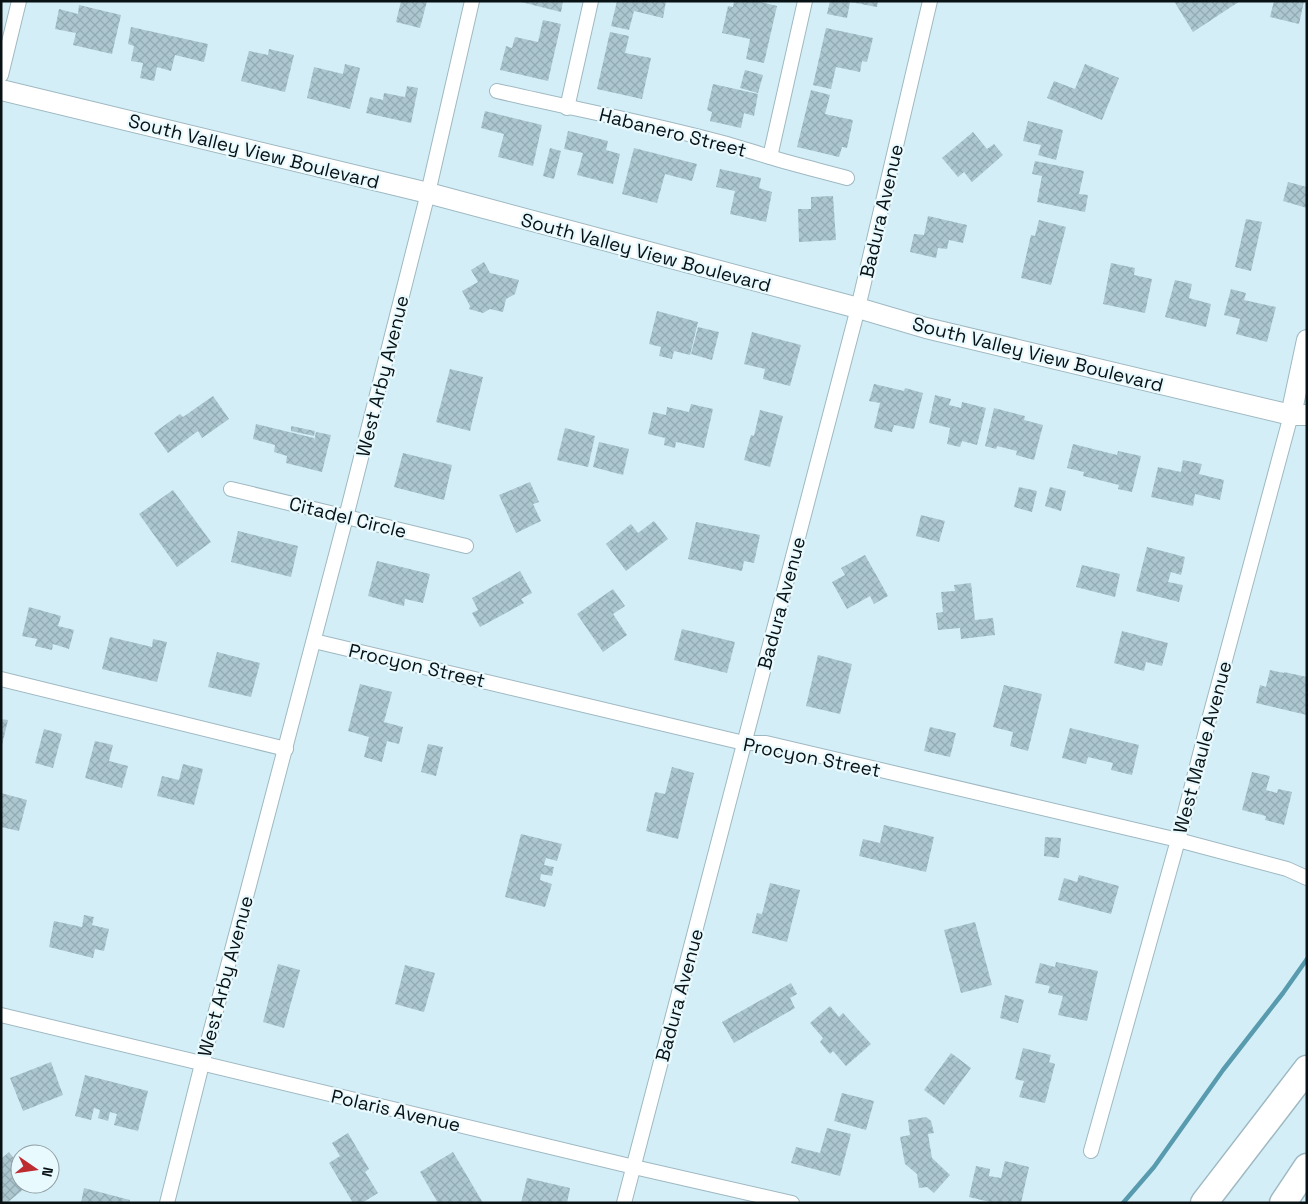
<svg xmlns="http://www.w3.org/2000/svg" width="1308" height="1204" font-family="'Space Grotesk',sans-serif">
	<style>
		.lines { fill: none; stroke-linecap: round; stroke-linejoin: round }
		.stream { stroke: #589baf; stroke-width: 4.5 }
		.building { fill: url(#building-cross-hatch) }
		.street-casing { stroke: #9fb9c2; stroke-width: 16 }
		.secondary-casing { stroke: #9fb9c2; stroke-width: 22 }
		.highway-casing { stroke: #9fb9c2; stroke-width: 29 }
		.street { stroke: #fff; stroke-width: 14 }
		.secondary { stroke: #fff; stroke-width: 20 }
		.highway { stroke: #fff; stroke-width: 26 }
		.labels { text-anchor: middle; stroke-width: 4.5; stroke-linejoin: round; paint-order: stroke }
		.street-label { font-size: 19px; fill: #081114; stroke: #e9faff }
	</style>
	<defs>
		<pattern id="building-cross-hatch" width="8" height="8" patternUnits="userSpaceOnUse" patternTransform="scale(1.25)"><rect width="8" height="8" fill="#acc7d0"/><path d="M0 0l8 8M0 8l8-8" fill="none" stroke="#92aab2"/></pattern>
	</defs>
	<rect width="100%" height="100%" fill="#d3eef7"/>
	<g class="lines">
		<path class="stream" d="M1123,1203L1154,1167L1223,1070L1283,993L1307,959"/>
	</g>
	<g class="building">
		<path d="M401,1H427L420,28L396,22Z"/>
		<path d="M517,1H563L561,12Z"/>
		<path d="M617,1H666L663,18L634,11L629,30L611,26Z"/>
		<path d="M734,1H757L777,6L764,63L746,59L750,39L722,33L728,6L733,7Z"/>
		<path d="M830,1H878L877,7L850,2L847,18L827,14Z"/>
		<path d="M1174,1H1240L1193,32Z"/>
		<path d="M1274,1H1304L1299,24L1270,17Z"/>
		<path d="M79,5L121,15L112,54L73,45L76,33L55,29L59,9L78,14Z"/>
		<path d="M543,20L561,24L548,81L500,70L506,46L512,48L515,37L538,42Z"/>
		<path d="M131,27L208,44L204,62L175,55L171,71L157,67L154,81L140,78L143,63L131,61L134,46L128,44Z"/>
		<path d="M826,28L873,38L867,62L862,61L860,72L836,67L831,89L813,85Z"/>
		<path d="M610,32L629,36L625,53L651,58L642,99L597,89Z"/>
		<path d="M269,49L294,55L285,92L241,81L249,51L268,55Z"/>
		<path d="M345,64L360,68L350,109L307,98L314,67L343,74Z"/>
		<path d="M1085,64L1119,78L1102,120L1047,98L1054,81L1075,89Z"/>
		<path d="M745,70L763,75L758,93L740,88Z"/>
		<path d="M713,84L758,94L754,116L744,113L741,128L710,121L712,112L707,110Z"/>
		<path d="M407,86L418,88L411,123L366,113L370,97L383,100L384,93L405,97Z"/>
		<path d="M811,90L830,95L825,114L853,120L847,148L842,147L839,157L797,147Z"/>
		<path d="M485,111L542,125L533,166L498,157L504,134L481,128Z"/>
		<path d="M1028,121L1063,130L1056,160L1038,155L1041,145L1023,141Z"/>
		<path d="M568,131L608,141L606,150L620,154L613,184L577,175L583,153L564,149Z"/>
		<path d="M973,132L987,149L994,144L1003,155L972,182L964,172L958,177L942,158Z"/>
		<path d="M550,148L561,151L554,179L543,176Z"/>
		<path d="M634,148L697,164L692,181L665,174L657,203L622,194Z"/>
		<path d="M1035,161L1084,171L1079,194L1088,195L1085,212L1037,202L1042,176L1032,174Z"/>
		<path d="M720,169L761,178L759,188L772,192L766,222L730,214L735,191L716,187Z"/>
		<path d="M1288,182L1307,187V208L1283,201Z"/>
		<path d="M833,196L836,240L799,242L798,209H811V197Z"/>
		<path d="M928,216L967,225L963,243L949,240L947,249L938,248L936,258L910,252L914,234L924,235Z"/>
		<path d="M1246,219L1262,222L1251,271L1235,267Z"/>
		<path d="M1039,220L1066,227L1051,285L1021,278L1031,235L1035,236Z"/>
		<path d="M484,262L490,273L519,280L515,294L506,299L503,312L490,309L483,313L469,309L470,306L462,291L478,282L471,270Z"/>
		<path d="M1111,263L1135,268L1134,275L1152,279L1145,313L1103,304Z"/>
		<path d="M1175,280L1192,284L1189,298L1211,304L1206,327L1165,317Z"/>
		<path d="M1231,289L1246,293L1244,300L1276,307L1267,342L1236,334L1240,319L1224,315Z"/>
		<path d="M657,311L698,322L690,355L674,351L672,359L659,356L661,347L649,344Z"/>
		<path d="M698,327L719,332L712,360L691,354Z"/>
		<path d="M752,332L801,345L790,386L763,379L765,369L744,364Z"/>
		<path d="M450,369L483,377L470,431L436,422Z"/>
		<path d="M874,384L904,391L905,388L923,393L914,429L894,425L892,432L874,428L880,403L869,401Z"/>
		<path d="M935,395L951,399L949,405L961,408L962,402L986,408L977,445L962,441L960,447L947,444L950,428L929,423Z"/>
		<path d="M213,396L229,419L202,438L198,431L168,453L154,433L180,414L183,417Z"/>
		<path d="M691,404L713,409L704,448L676,442L675,448L664,445L665,438L648,434L653,412L666,415L667,407L689,412Z"/>
		<path d="M994,408L1025,416L1024,420L1043,425L1034,460L1016,455L1017,451L997,446L996,449L985,446Z"/>
		<path d="M760,410L783,416L770,467L744,460L751,435L754,436Z"/>
		<path d="M256,424L314,438V441L316,432L331,435L322,472L286,463L287,456L274,452L275,445L253,439Z"/>
		<path d="M291,426L315,431L314,436L291,431Z"/>
		<path d="M565,428L595,436L588,467L557,460Z"/>
		<path d="M599,442L629,449L623,475L593,467Z"/>
		<path d="M1073,444L1117,455L1118,451L1141,456L1132,492L1118,489L1119,485L1083,476L1084,472L1067,468Z"/>
		<path d="M403,453L452,465L444,500L394,487Z"/>
		<path d="M1183,460L1202,464L1199,474L1224,480L1220,500L1195,494L1193,506L1151,497L1158,467L1181,472Z"/>
		<path d="M530,482L539,502L533,504L541,521L516,533L499,495Z"/>
		<path d="M1019,487L1037,491L1032,512L1014,507Z"/>
		<path d="M1050,487L1066,491L1061,511L1045,506Z"/>
		<path d="M173,490L211,542L177,567L139,514Z"/>
		<path d="M921,515L945,521L939,542L916,536Z"/>
		<path d="M654,521L668,539L626,571L606,544L631,524L638,533Z"/>
		<path d="M696,522L760,535L754,563L744,561L742,571L688,559Z"/>
		<path d="M238,531L298,546L291,577L231,562Z"/>
		<path d="M1147,547L1185,557L1181,575L1171,572L1168,582L1183,585L1179,602L1136,591Z"/>
		<path d="M865,555L888,596L874,604L870,596L847,609L832,582L845,575L841,568Z"/>
		<path d="M377,561L430,574L423,603L405,599L404,606L368,596Z"/>
		<path d="M1082,565L1120,574L1115,597L1076,587Z"/>
		<path d="M520,571L532,593L521,599L524,603L480,627L472,613L478,610L472,598Z"/>
		<path d="M971,583L975,620L993,618L995,635L961,639L960,628L938,630L936,613L943,612L941,592L955,591L954,585Z"/>
		<path d="M613,589L625,606L613,614L627,635L603,652L577,614Z"/>
		<path d="M29,607L61,616L58,626L74,630L69,649L53,644L52,650L35,646L37,639L22,636Z"/>
		<path d="M682,629L735,642L727,673L674,660Z"/>
		<path d="M1122,631L1168,643L1162,666L1146,662L1144,671L1114,663Z"/>
		<path d="M110,637L152,647L153,639L167,642L157,682L102,669Z"/>
		<path d="M217,652L260,663L251,697L208,687Z"/>
		<path d="M818,655L852,664L840,714L806,706Z"/>
		<path d="M1270,670L1284,673V672L1307,677V715L1256,703L1260,685L1266,687Z"/>
		<path d="M360,684L392,692L384,722L403,727L399,744L387,741L382,762L364,757L369,737L348,731Z"/>
		<path d="M1004,685L1042,694L1028,751L1010,746L1013,732L993,727Z"/>
		<path d="M1,719L8,720L2,745H1Z"/>
		<path d="M930,727L956,733L950,757L924,751Z"/>
		<path d="M1070,728L1139,745L1132,775L1111,770L1113,763L1088,757L1086,764L1062,758Z"/>
		<path d="M44,729L62,734L53,768L35,763Z"/>
		<path d="M95,741L113,745L109,761L128,766L122,788L85,778Z"/>
		<path d="M428,744L443,747L436,776L421,772Z"/>
		<path d="M183,764L203,769L194,805L157,796L162,776L179,780Z"/>
		<path d="M672,767L694,773L678,839L646,831L655,792L665,794Z"/>
		<path d="M1252,772L1270,776L1266,790L1277,793L1278,789L1292,792L1284,825L1265,820L1266,816L1242,810Z"/>
		<path d="M1,793L27,800L19,831L1,827Z"/>
		<path d="M884,825L934,837L926,872L859,856L863,839L880,843Z"/>
		<path d="M521,834L562,844L557,861L546,858L544,865L554,867L552,876L541,874L540,880L552,884L545,907L505,897Z"/>
		<path d="M1045,837L1061,838L1059,858L1044,856Z"/>
		<path d="M1079,875L1119,886L1111,914L1058,900L1064,878L1077,882Z"/>
		<path d="M770,883L800,890L787,942L752,933L757,913L762,914Z"/>
		<path d="M84,915L94,917L92,925L109,929L104,951L95,949L93,958L49,947L54,921L82,927Z"/>
		<path d="M975,922L992,985L961,993L944,930Z"/>
		<path d="M1056,962L1098,971L1087,1021L1058,1015L1063,996L1048,993L1050,986L1035,983L1040,963L1055,967Z"/>
		<path d="M278,964L300,970L284,1028L263,1022Z"/>
		<path d="M405,965L435,973L424,1012L395,1004Z"/>
		<path d="M791,983L797,994L790,998L795,1008L734,1043L722,1022Z"/>
		<path d="M1005,995L1024,1000L1018,1023L1000,1018Z"/>
		<path d="M830,1006L839,1017L843,1013L871,1044L846,1066L833,1051L830,1054L820,1042L823,1038L810,1023Z"/>
		<path d="M1023,1048L1051,1055L1049,1062L1055,1064L1045,1103L1019,1097L1024,1081L1015,1079Z"/>
		<path d="M951,1053L971,1068L944,1105L924,1090Z"/>
		<path d="M51,1062L63,1095L23,1111L10,1078Z"/>
		<path d="M85,1075L148,1091L138,1131L114,1125L117,1114L110,1112L108,1121L98,1118L100,1110L94,1108L91,1120L75,1116Z"/>
		<path d="M842,1093L874,1101L866,1130L834,1121Z"/>
		<path d="M926,1117L931,1121L934,1133L928,1134L932,1158L950,1175L934,1193L927,1187L919,1188L917,1174L905,1164L900,1137L910,1135L908,1120Z"/>
		<path d="M827,1128L851,1134L840,1176L791,1163L796,1147L820,1153Z"/>
		<path d="M348,1133L369,1169L365,1172L378,1193L362,1203H353L329,1163L340,1156L332,1143Z"/>
		<path d="M9,1152L20,1166V1171L16,1174L20,1179V1184H24L26,1187L7,1203H1V1159Z"/>
		<path d="M453,1152L483,1203H438L420,1172Z"/>
		<path d="M1005,1161L1029,1167L1021,1203H994L969,1197L976,1166L990,1169L989,1176L1001,1178Z"/>
		<path d="M527,1178L570,1188L567,1203H521Z"/>
		<path d="M84,1188L130,1200L129,1203H81Z"/>
	</g>
	<g class="lines">
		<defs>
			<g id="street">
				<path d="M1,75L19,1"/>
				<path d="M497,91C574,109 651,123 727,144C741,148 756,153 770,157C796,165 822,171 847,178"/>
				<path d="M567,108L591,1"/>
				<path d="M770,157L805,1"/>
				<path d="M231,489L466,546"/>
				<path d="M314,641L744,743H766L1178,840L1287,869L1307,878"/>
				<path d="M1,679L286,749"/>
				<path d="M1,1015L634,1167L792,1203"/>
				<path d="M1091,1151L1178,840L1207,727L1291,415"/>
				<path d="M167,1203L202,1064L346,517L428,193L472,1"/>
				<path d="M624,1203L858,308L930,1"/>
			</g>
			<g id="secondary">
				<path d="M1,90L428,193L858,308L926,328L1291,415H1307"/>
				<path d="M1291,415L1307,340"/>
			</g>
			<g id="highway">
				<path d="M1204,1203L1307,1069"/>
				<path d="M1283,1203L1307,1167"/>
			</g>
		</defs>
		<use href="#street" class="street-casing"/>
		<use href="#secondary" class="secondary-casing"/>
		<use href="#highway" class="highway-casing"/>
		<use href="#street" class="street"/>
		<use href="#secondary" class="secondary"/>
		<use href="#highway" class="highway"/>
	</g>
	<g class="labels">
		<g class="street-label">
			<text transform="translate(673 132) rotate(14)" y="7">Habanero Street</text>
			<text transform="translate(254 151) rotate(14)" y="7">South Valley View Boulevard</text>
			<text transform="translate(881 211) rotate(-77)" y="7">Badura Avenue</text>
			<text transform="translate(646 252) rotate(15)" y="7">South Valley View Boulevard</text>
			<text transform="translate(1038 354) rotate(14)" y="7">South Valley View Boulevard</text>
			<text transform="translate(382 376) rotate(-76)" y="7">West Arby Avenue</text>
			<text transform="translate(348 517) rotate(14)" y="7">Citadel Circle</text>
			<text transform="translate(781 603) rotate(-75)" y="7">Badura Avenue</text>
			<text transform="translate(417 665) rotate(13)" y="7">Procyon Street</text>
			<text transform="translate(1202 747) rotate(-75)" y="7">West Maule Avenue</text>
			<text transform="translate(812 757) rotate(11)" y="7">Procyon Street</text>
			<text transform="translate(225 976) rotate(-75)" y="7">West Arby Avenue</text>
			<text transform="translate(679 995) rotate(-75)" y="7">Badura Avenue</text>
			<text transform="translate(396 1110) rotate(13)" y="7">Polaris Avenue</text>
		</g>
	</g>
	<rect width="1308" height="1204" fill="none" stroke="#081114" stroke-width="5"/>
	<g transform="translate(35 1169) rotate(103)"><circle r="24" fill="#e9faff" stroke="#8f9da1"/>
	<path d="M0-4L9 19L0 12L-9 19Z" fill="#bc2c31"/>
	<text y="-8" font-size="14" font-weight="bold" text-anchor="middle" fill="#081114">N</text>
	</g>
</svg>
